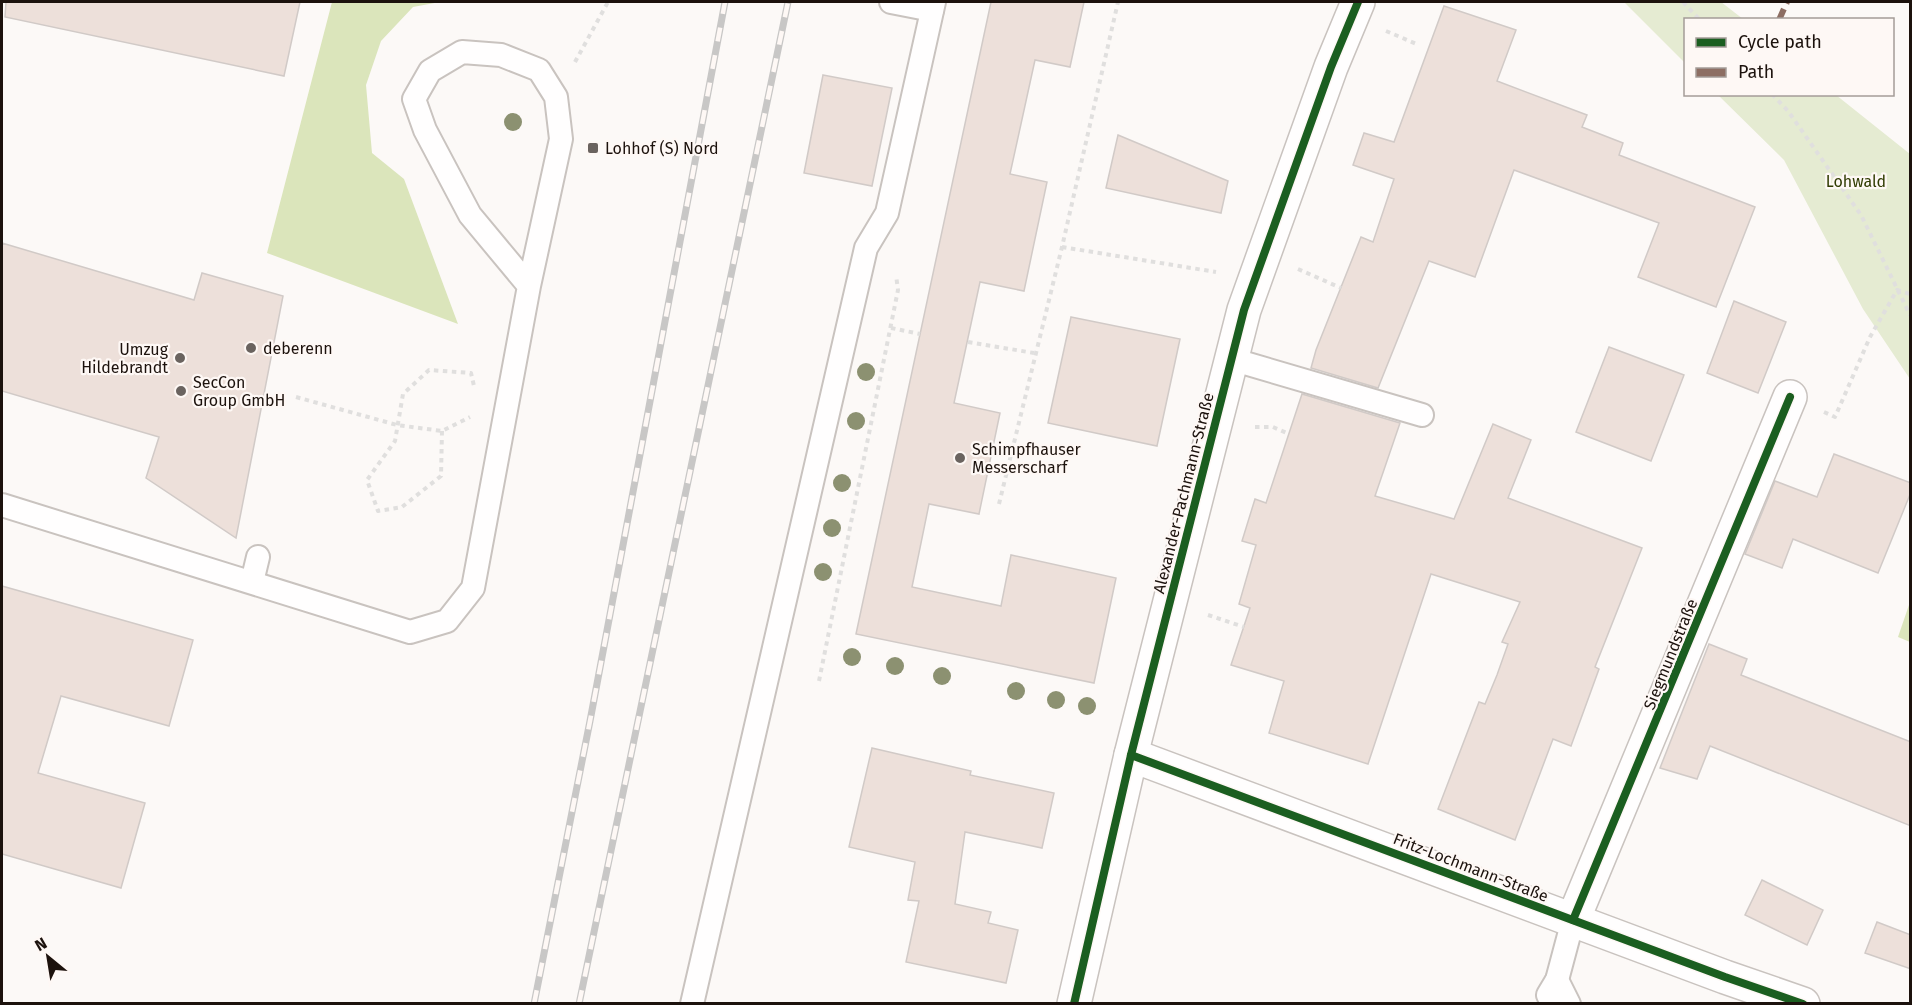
<svg xmlns="http://www.w3.org/2000/svg" width="1912" height="1005" font-family="'Fira Sans',sans-serif">
	<style>
		.green { fill: #e5ebd2 }
		.forest { fill: #dbe5bb }
		.building { fill: #ede0da; stroke: #d1cac7; stroke-width: 1.5 }
		.lines { fill: none; stroke-linecap: round; stroke-linejoin: round }
		.lane-casing { stroke: #c9c3bf; stroke-width: 26 }
		.street-casing { stroke: #c9c3bf; stroke-width: 36 }
		.path { stroke: #e0dfde; stroke-width: 4; stroke-dasharray: 4.5 4.5; stroke-linecap: butt }
		.lane { stroke: #fffefe; stroke-width: 22 }
		.street { stroke: #fffefe; stroke-width: 33 }
		.rail-casing { stroke: #c8c7c6; stroke-width: 7 }
		.rail { stroke: #fef8f5; stroke-width: 4.5; stroke-dasharray: 14; stroke-linecap: butt }
		.quiet { stroke: #8d6e63; stroke-width: 6; stroke-dasharray: 12 6; stroke-linecap: butt }
		.cycleway-casing { stroke: #fef8f5; stroke-width: 11 }
		.cycleway { stroke: #1b5e20; stroke-width: 8 }
		.tree { fill: #8c9171 }
		.poi-dot { fill: #6a635f; stroke: #fef8f5; stroke-width: 2 }
		.labels { text-anchor: middle; stroke-width: 4.5; stroke-linejoin: round; paint-order: stroke }
		.poi-label { font-size: 16px; fill: #1c120d; stroke: #fef8f5; text-anchor: start }
		.park-label { font-size: 16px; fill: #313c03; stroke: #fef8f5 }
		.street-label { font-size: 16px; fill: #1c120d; stroke: #fef8f5 }
	</style>
	<rect width="100%" height="100%" fill="#fcf9f7"/>
	<g class="green">
		<path d="M1624,2H1721L1743,19L1686,20L1685,63Z"/>
		<path d="M1718,95H1836L1910,154V379L1863,309L1784,160Z"/>
	</g>
	<g class="forest">
		<path d="M332,2H440L413,7L381,41L366,85L372,153L404,179L458,324L267,253Z"/>
		<path d="M1910,602V642L1898,637Z"/>
	</g>
	<g class="building">
		<path d="M6,2H300L284,76L5,17Z"/>
		<path d="M991,2H1084L1070,67L1035,60L1010,174L1047,182L1024,291L980,282L954,403L1000,413L979,514L929,504L912,587L1001,606L1011,555L1116,578L1094,683L856,634Z"/>
		<path d="M1444,6L1516,30L1497,81L1587,115L1582,127L1623,143L1619,155L1755,207L1716,307L1638,277L1659,223L1514,170L1475,277L1429,261L1378,388L1311,368L1316,350L1361,237L1373,242L1394,179L1353,165L1364,133L1394,142Z"/>
		<path d="M823,75L892,88L872,186L804,173Z"/>
		<path d="M1118,135L1228,181L1221,213L1106,188Z"/>
		<path d="M2,243L194,300L202,273L283,296L236,538L146,478L159,437L2,391Z"/>
		<path d="M1734,301L1786,322L1758,393L1707,373Z"/>
		<path d="M1071,317L1180,339L1157,446L1048,423Z"/>
		<path d="M1609,347L1684,375L1651,461L1576,432Z"/>
		<path d="M1302,394L1400,423L1375,496L1454,519L1493,424L1531,440L1508,498L1642,548L1595,667L1599,669L1571,746L1553,739L1515,840L1438,809L1479,702L1485,704L1497,675L1508,644L1502,642L1520,602L1431,574L1368,764L1269,733L1284,681L1231,665L1250,608L1239,604L1256,545L1242,541L1255,499L1266,503Z"/>
		<path d="M1834,454L1911,483V492L1878,573L1793,539L1782,568L1745,554L1775,481L1817,497Z"/>
		<path d="M2,586L193,640L169,726L61,696L38,773L145,803L121,888L2,854Z"/>
		<path d="M1709,644L1747,659L1741,675L1911,742V826L1710,746L1697,779L1660,768Z"/>
		<path d="M872,748L971,771L970,775L1054,793L1042,848L965,832L955,904L991,912L988,923L1018,930L1006,983L906,962L919,901L908,900L915,862L849,847Z"/>
		<path d="M1762,880L1823,910L1807,945L1745,915Z"/>
		<path d="M1877,922L1911,935V969L1865,953Z"/>
	</g>
	<g class="lines">
		<defs>
			<g id="lane">
				<path d="M891,2L932,10"/>
				<path d="M1231,359L1422,415"/>
				<path d="M2,505L410,632L447,621L473,588L529,286L561,139L556,97L539,70L501,55L462,52L430,71L414,99L425,130L470,215L529,286"/>
				<path d="M252,582L258,557"/>
				<path d="M1557,980L1569,1004"/>
				<path d="M1548,995L1557,980L1573,920"/>
				<path d="M692,1004L866,248L887,213L934,2"/>
			</g>
			<g id="street">
				<path d="M1131,755L1725,977L1803,1004"/>
				<path d="M1573,920L1790,397"/>
				<path d="M1074,1004L1131,755L1244,310L1331,67L1358,2"/>
			</g>
		</defs>
		<use href="#lane" class="lane-casing"/>
		<use href="#street" class="street-casing"/>
		<g class="path">
			<path d="M1683,2L1700,20"/>
			<path d="M1386,31L1419,45"/>
			<path d="M575,62L608,2"/>
			<path d="M1772,94L1788,111L1861,215L1910,315"/>
			<path d="M1062,247L1216,272"/>
			<path d="M1298,269L1341,288"/>
			<path d="M891,328L920,334"/>
			<path d="M968,342L1034,353"/>
			<path d="M296,397L397,425L442,431L470,417"/>
			<path d="M1824,412L1835,417L1870,337L1897,290L1910,294"/>
			<path d="M1255,427H1273L1289,434"/>
			<path d="M442,431L441,476L402,507L378,511L367,480L395,441L403,394L429,370L471,373L474,386"/>
			<path d="M999,504L1062,247L1118,2"/>
			<path d="M1208,615L1244,627"/>
			<path d="M819,681L898,290L896,275"/>
		</g>
		<use href="#lane" class="lane"/>
		<use href="#street" class="street"/>
		<defs>
			<g id="rail">
				<path d="M534,1004L590,721L725,2"/>
				<path d="M579,1004L788,2"/>
			</g>
		</defs>
		<use href="#rail" class="rail-casing"/>
		<use href="#rail" class="rail"/>
		<path class="quiet" d="M1779,20L1787,2"/>
		<defs>
			<g id="cycleway">
				<path d="M1131,755L1725,977L1803,1004"/>
				<path d="M1573,920L1790,397"/>
				<path d="M1074,1004L1131,755L1244,310L1331,67L1358,2"/>
			</g>
		</defs>
		<use href="#cycleway" class="cycleway-casing"/>
		<use href="#cycleway" class="cycleway"/>
	</g>
	<g class="tree">
		<circle cx="513" cy="122" r="9"/>
		<circle cx="866" cy="372" r="9"/>
		<circle cx="856" cy="421" r="9"/>
		<circle cx="842" cy="483" r="9"/>
		<circle cx="832" cy="528" r="9"/>
		<circle cx="823" cy="572" r="9"/>
		<circle cx="852" cy="657" r="9"/>
		<circle cx="895" cy="666" r="9"/>
		<circle cx="942" cy="676" r="9"/>
		<circle cx="1016" cy="691" r="9"/>
		<circle cx="1056" cy="700" r="9"/>
		<circle cx="1087" cy="706" r="9"/>
	</g>
	<g class="poi-dot">
		<rect x="587" y="142" width="12" height="12" rx="3"/>
		<circle cx="251" cy="348" r="6"/>
		<circle cx="180" cy="358" r="6"/>
		<circle cx="181" cy="391" r="6"/>
		<circle cx="960" cy="458" r="6"/>
	</g>
	<g class="labels">
		<g class="poi-label">
			<text x="605" y="154">Lohhof (S) Nord</text>
			<text x="263" y="354">deberenn</text>
			<text x="168" y="355" text-anchor="end">Umzug<tspan x="168" dy="18">Hildebrandt</tspan></text>
			<text x="193" y="388">SecCon<tspan x="193" dy="18">Group GmbH</tspan></text>
			<text x="972" y="455">Schimpfhauser<tspan x="972" dy="18">Messerscharf</tspan></text>
		</g>
		<g class="park-label">
			<text x="1856" y="187">Lohwald</text>
		</g>
		<g class="street-label">
			<text transform="translate(1183 493) rotate(-76)" y="6">Alexander-Pachmann-Straße</text>
			<text transform="translate(1670 654) rotate(-68)" y="6">Siegmundstraße</text>
			<text transform="translate(1471 867) rotate(21)" y="6">Fritz-Lochmann-Straße</text>
		</g>
	</g>
	<rect width="1912" height="1005" fill="none" stroke="#1c120d" stroke-width="6"/>
	<rect x="1684" y="18" width="210" height="78" fill="#fef8f5" stroke="#a49c98" stroke-width="1.5"/>
	<rect x="1696" y="38" width="30" height="9" fill="#1b5e20" stroke="#a49c98" stroke-width="1.5"/>
	<text x="1738" y="48" font-size="18" fill="#1c120d">Cycle path</text>
	<rect x="1696" y="68" width="30" height="9" fill="#8d6e63" stroke="#a49c98" stroke-width="1.5"/>
	<text x="1738" y="78" font-size="18" fill="#1c120d">Path</text>
	<g transform="translate(48 957) rotate(330)" stroke="#fef8f5" stroke-width="4.5" paint-order="stroke">
	<path d="M0-4.5L10 22L0 15L-10 22Z" fill="#1c120d"/>
	<text y="-9" font-size="16" font-weight="bold" text-anchor="middle" fill="#1c120d">N</text>
	</g>
</svg>
